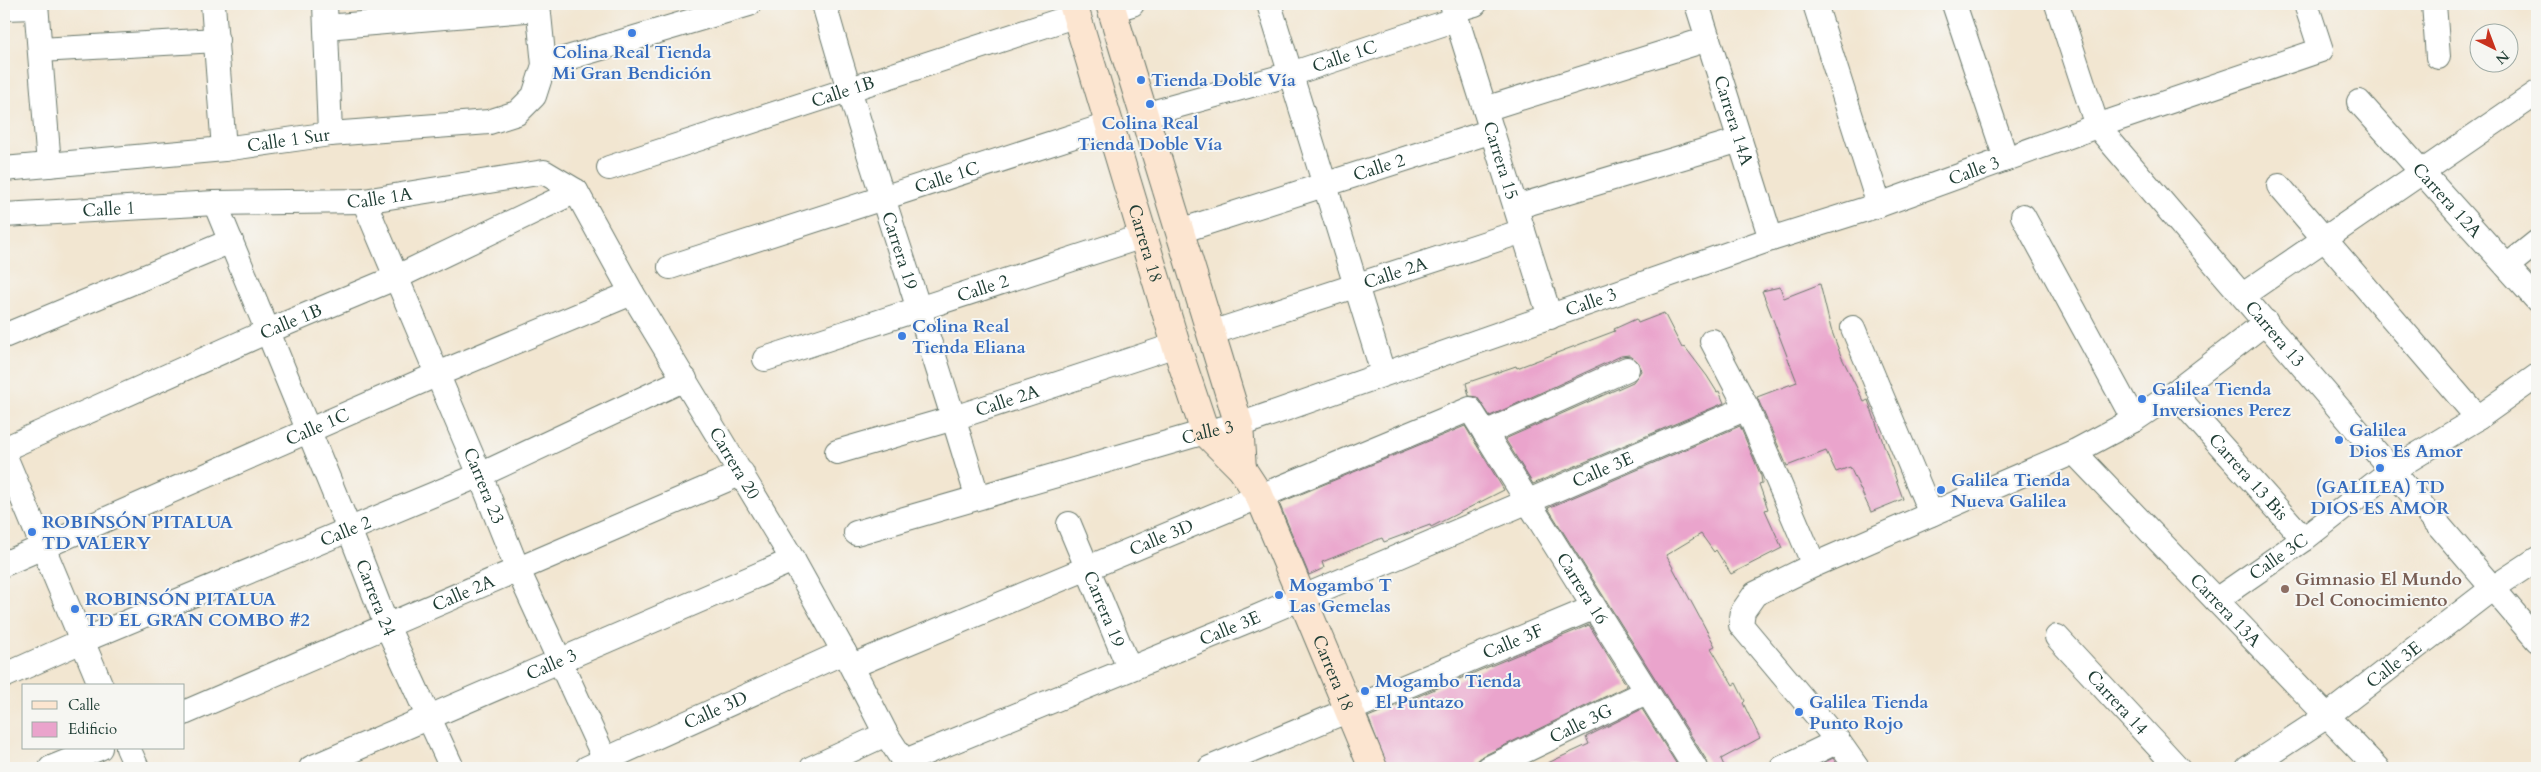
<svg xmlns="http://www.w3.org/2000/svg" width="2541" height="772" font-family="Cardo,serif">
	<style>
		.building { fill: #eaa4cc }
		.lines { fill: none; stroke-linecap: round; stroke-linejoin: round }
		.street-casing { stroke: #69786b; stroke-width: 26 }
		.secondary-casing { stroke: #69786b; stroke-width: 30 }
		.street { stroke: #fff; stroke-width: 24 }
		.secondary { stroke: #fce5d0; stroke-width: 28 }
		.shop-dot { fill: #3f7fe0; stroke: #f6f6f2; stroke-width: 2 }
		.education-dot { fill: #8d6e63; stroke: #f6f6f2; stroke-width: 2 }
		.labels { text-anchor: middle; stroke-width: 4; stroke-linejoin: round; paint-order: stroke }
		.shop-label { font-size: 18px; font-weight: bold; fill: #366cbe; stroke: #f6f6f2; text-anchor: start }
		.street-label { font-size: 18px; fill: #1f3d34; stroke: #f6f6f2 }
		.education-label { font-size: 18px; font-weight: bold; fill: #785e54; stroke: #f6f6f2; text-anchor: start }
	</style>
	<rect width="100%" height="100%" fill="#f6f6f2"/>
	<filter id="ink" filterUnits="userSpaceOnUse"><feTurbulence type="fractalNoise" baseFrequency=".02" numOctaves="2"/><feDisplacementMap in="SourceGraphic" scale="10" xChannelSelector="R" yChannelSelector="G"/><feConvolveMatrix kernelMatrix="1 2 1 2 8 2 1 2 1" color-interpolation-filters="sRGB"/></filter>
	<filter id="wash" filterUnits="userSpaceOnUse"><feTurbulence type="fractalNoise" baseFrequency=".0096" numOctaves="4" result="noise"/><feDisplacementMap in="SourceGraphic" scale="20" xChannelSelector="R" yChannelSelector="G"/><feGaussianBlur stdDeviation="1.12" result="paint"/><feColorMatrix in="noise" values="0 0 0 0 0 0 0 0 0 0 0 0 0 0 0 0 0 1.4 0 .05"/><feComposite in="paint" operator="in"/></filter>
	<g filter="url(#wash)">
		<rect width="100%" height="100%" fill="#f2e6d1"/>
		<g id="blocks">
			<g class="building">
				<path d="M1820,284L1831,329L1841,356L1864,402L1868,400L1903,499L1871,512L1850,467L1836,472L1826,451L1787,466L1757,397L1797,382L1762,291L1780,287L1784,298Z"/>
				<path d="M1664,313L1682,348L1685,347L1707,376L1717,392L1719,391L1724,403L1533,484L1505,439L1633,382L1641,371L1639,363L1629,355L1621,356L1490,416L1477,397L1469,396L1466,383L1516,366L1517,368L1615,331L1614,329L1636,319L1638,323Z"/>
				<path d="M1465,426L1504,490L1431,527L1430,525L1384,542L1382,538L1322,562L1324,568L1309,575L1279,503Z"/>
				<path d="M1740,426L1761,476L1762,483L1759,484L1768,509L1765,510L1782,548L1731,574L1716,550L1714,552L1701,534L1666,555L1715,646L1711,648L1733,685L1736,683L1745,701L1743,703L1760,738L1721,759L1725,768H1709L1707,761L1548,508Z"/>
				<path d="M1589,625L1627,686L1483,756L1477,761L1475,768H1388L1368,717Z"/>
				<path d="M1642,709L1679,768H1537L1589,744L1586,737Z"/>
				<path d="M1833,758L1840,768H1813Z"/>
			</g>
		</g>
	</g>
	<g filter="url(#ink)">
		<use href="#blocks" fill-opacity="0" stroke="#69786b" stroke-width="1"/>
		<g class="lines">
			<defs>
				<g id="street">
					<path d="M36,4L49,165"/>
					<path d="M213,4L224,149"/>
					<path d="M325,4L330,134"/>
					<path id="s1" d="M824,4C870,169 929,331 977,496"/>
					<path d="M1269,4L1383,373"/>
					<path id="s2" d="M1452,4L1550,317"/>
					<path id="s3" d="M1697,4L1771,239"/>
					<path d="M1815,4L1879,205"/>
					<path d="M1954,4L2006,159"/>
					<path id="s4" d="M2057,4L2097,126L2537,640"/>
					<path d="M2434,4L2438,57"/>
					<path d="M4,8L36,7"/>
					<path d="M1112,10L1132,4"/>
					<path d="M1454,10L1475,4"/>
					<path d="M326,27L538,9"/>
					<path d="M40,50L217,40"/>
					<path d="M544,65L749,4"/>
					<path id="s5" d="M2359,102L2537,300"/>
					<path d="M1485,109L1708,39"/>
					<path id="s6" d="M1144,115L1291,74L1457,19"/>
					<path id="s7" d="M609,168L1077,15"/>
					<path id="s8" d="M4,169L224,149L330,134L489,122L517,113L534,96L544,65L538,4"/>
					<path d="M2279,186L2478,418"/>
					<path id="s9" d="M364,201L480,475L517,568L609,768"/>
					<path id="s10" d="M215,203L349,529L386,624L452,768"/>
					<path d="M1516,207L1740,140"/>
					<path id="s11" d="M4,215L215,203L364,201L544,172L576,191L632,293L793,560L844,652L886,734L908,768"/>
					<path d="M2023,216L2134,420"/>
					<path id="s12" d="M1180,231L1492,131"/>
					<path d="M2507,266L2537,242"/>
					<path id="s13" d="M670,267L1111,124"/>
					<path d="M2243,295L2537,93"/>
					<path d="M1853,328L1931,514"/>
					<path id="s14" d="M1211,333L1523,231"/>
					<path d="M4,336L231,241"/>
					<path d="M1712,341L1747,408L1814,565"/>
					<path id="s15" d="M765,359L1143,236"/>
					<path id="s16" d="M2174,393L2304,539"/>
					<path d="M1485,433L1627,369"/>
					<path id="s17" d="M4,449L268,331L395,278L576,191"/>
					<path id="s18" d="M837,452L954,418L1176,345"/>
					<path id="s19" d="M2074,452L2377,768"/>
					<path d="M4,454L101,686"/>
					<path id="s20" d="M1069,524L1129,668"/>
					<path id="s21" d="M856,533L1205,432L1239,425L1771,239L1879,205L2097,126L2321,50L2306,4"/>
					<path id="s22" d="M4,564L438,374L632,293"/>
					<path id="s23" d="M2216,600L2304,539L2392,470L2478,418L2537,376"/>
					<path id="s24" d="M2057,637L2178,768"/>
					<path id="s25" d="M852,666L1470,409L1695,768"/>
					<path id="s26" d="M4,676L82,641L480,475L685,379"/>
					<path id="s27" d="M184,713L742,473"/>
					<path d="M128,748L137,768"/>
					<path id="s28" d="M905,761L1252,619L1747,408"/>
					<path d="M51,768L100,748"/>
					<path id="s29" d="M311,768L793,560"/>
					<path id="s30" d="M587,768L844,652"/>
					<path d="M812,768L886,734"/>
					<path id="s31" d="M1210,768L1593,608"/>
					<path id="s32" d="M1489,768L1646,692"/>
					<path d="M1782,768L1838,741"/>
					<path d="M1857,768L1838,741L1741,625L1743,611L1755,594L1814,565L2074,452L2134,420L2174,393L2266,322"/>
					<path id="s33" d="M2248,768L2327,716L2493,588L2537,559"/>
				</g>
				<g id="secondary">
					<path id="s34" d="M1073,4L1176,345L1205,432L1242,469L1259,495L1373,768"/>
					<path d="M1110,4L1239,425L1242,469"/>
				</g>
			</defs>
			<use href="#street" class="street-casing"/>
			<use href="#secondary" class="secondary-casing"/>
			<use href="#street" class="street"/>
			<use href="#secondary" class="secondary"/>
		</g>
	</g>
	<g class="shop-dot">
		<circle cx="632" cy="33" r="5"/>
		<circle cx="1141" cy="80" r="5"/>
		<circle cx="1150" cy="104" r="5"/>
		<circle cx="902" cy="336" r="5"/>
		<circle cx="2142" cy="399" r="5"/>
		<circle cx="2339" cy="440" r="5"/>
		<circle cx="2380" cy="468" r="5"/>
		<circle cx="1941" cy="490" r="5"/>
		<circle cx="32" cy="532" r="5"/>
		<circle cx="1279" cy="595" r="5"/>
		<circle cx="75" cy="609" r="5"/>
		<circle cx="1365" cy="691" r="5"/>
		<circle cx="1799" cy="712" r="5"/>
	</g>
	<circle class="education-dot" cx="2285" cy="589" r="5"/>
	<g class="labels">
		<g class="shop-label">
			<text x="632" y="58" text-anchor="middle">Colina Real Tienda<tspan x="632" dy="21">Mi Gran Bendición</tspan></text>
			<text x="1151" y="86">Tienda Doble Vía</text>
			<text x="1150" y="129" text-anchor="middle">Colina Real<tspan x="1150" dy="21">Tienda Doble Vía</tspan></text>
			<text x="912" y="332">Colina Real<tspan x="912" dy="21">Tienda Eliana</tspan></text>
			<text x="2152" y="395">Galilea Tienda<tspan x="2152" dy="21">Inversiones Perez</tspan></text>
			<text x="2349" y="436">Galilea<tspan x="2349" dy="21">Dios Es Amor</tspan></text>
			<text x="1951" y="486">Galilea Tienda<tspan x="1951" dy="21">Nueva Galilea</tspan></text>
			<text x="2380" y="493" text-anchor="middle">(GALILEA) TD<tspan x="2380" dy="21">DIOS ES AMOR</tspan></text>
			<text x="42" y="528">ROBINSÓN PITALUA<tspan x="42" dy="21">TD VALERY</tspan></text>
			<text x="1289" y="591">Mogambo T<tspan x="1289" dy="21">Las Gemelas</tspan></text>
			<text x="85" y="605">ROBINSÓN PITALUA<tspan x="85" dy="21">TD EL GRAN COMBO #2</tspan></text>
			<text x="1375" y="687">Mogambo Tienda<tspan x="1375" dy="21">El Puntazo</tspan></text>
			<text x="1809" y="708">Galilea Tienda<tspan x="1809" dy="21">Punto Rojo</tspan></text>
		</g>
		<g class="street-label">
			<text dy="6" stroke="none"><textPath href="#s6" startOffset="209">Calle 1C</textPath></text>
			<text dy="6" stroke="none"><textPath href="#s7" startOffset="246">Calle 1B</textPath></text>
			<text dy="6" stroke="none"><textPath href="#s3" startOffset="122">Carrera 14A</textPath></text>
			<text dy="6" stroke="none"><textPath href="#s8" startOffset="286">Calle 1 Sur</textPath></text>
			<text dy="6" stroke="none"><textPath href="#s2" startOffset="164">Carrera 15</textPath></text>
			<text dy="6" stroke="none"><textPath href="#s12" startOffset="209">Calle 2</textPath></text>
			<text dy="6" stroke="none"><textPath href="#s21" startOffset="1176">Calle 3</textPath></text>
			<text dy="6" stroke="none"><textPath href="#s13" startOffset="291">Calle 1C</textPath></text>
			<text dy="6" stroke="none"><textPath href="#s11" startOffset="376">Calle 1A</textPath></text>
			<text dy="6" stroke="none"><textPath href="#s5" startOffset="132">Carrera 12A</textPath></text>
			<text dy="6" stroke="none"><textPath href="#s11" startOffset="105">Calle 1</textPath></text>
			<text dy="6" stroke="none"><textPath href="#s34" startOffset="250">Carrera 18</textPath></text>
			<text dy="6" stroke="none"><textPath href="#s1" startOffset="258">Carrera 19</textPath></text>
			<text dy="6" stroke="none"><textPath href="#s14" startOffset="194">Calle 2A</textPath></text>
			<text dy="6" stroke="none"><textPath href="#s15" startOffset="229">Calle 2</textPath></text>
			<text dy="6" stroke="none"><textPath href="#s21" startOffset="771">Calle 3</textPath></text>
			<text dy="6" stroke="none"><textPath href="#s17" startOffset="314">Calle 1B</textPath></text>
			<text dy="6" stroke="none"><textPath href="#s4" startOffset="402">Carrera 13</textPath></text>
			<text dy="6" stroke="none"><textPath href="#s18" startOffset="178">Calle 2A</textPath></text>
			<text dy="6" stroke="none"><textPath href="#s22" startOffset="342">Calle 1C</textPath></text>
			<text dy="6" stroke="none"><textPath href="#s21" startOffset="366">Calle 3</textPath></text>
			<text dy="6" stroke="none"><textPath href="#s11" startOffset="895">Carrera 20</textPath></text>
			<text dy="6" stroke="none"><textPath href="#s28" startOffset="756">Calle 3E</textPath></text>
			<text dy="6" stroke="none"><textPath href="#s16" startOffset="112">Carrera 13 Bis</textPath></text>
			<text dy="6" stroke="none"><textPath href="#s9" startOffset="309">Carrera 23</textPath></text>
			<text dy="6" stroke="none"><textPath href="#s26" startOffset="371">Calle 2</textPath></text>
			<text dy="6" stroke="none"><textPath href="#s25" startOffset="335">Calle 3D</textPath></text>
			<text dy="6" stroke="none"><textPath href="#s23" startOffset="76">Calle 3C</textPath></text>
			<text dy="6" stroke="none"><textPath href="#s25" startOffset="881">Carrera 16</textPath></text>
			<text dy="6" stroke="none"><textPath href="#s27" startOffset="304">Calle 2A</textPath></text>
			<text dy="6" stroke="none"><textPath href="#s10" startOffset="426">Carrera 24</textPath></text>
			<text dy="6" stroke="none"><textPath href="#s20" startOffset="92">Carrera 19</textPath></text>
			<text dy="6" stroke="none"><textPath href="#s19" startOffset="219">Carrera 13A</textPath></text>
			<text dy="6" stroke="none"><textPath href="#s28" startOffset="351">Calle 3E</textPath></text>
			<text dy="6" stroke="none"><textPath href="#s31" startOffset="328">Calle 3F</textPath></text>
			<text dy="6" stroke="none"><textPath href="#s29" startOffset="262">Calle 3</textPath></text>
			<text dy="6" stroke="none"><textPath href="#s33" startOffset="179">Calle 3E</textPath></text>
			<text dy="6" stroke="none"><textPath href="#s34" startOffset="724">Carrera 18</textPath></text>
			<text dy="6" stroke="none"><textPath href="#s24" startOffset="89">Carrera 14</textPath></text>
			<text dy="6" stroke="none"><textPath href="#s30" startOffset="141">Calle 3D</textPath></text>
			<text dy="6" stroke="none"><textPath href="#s32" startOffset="102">Calle 3G</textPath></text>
		</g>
		<g class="education-label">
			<text x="2295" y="585">Gimnasio El Mundo<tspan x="2295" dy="21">Del Conocimiento</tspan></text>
		</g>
	</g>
	<rect width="2541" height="772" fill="none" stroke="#f6f6f2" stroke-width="20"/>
	<rect x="22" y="684" width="162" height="65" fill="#f6f6f2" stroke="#a0aca6"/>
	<rect x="32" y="701" width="25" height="8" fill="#fce5d0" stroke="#a0aca6"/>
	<text x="68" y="710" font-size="15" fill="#1f3d34">Calle</text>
	<rect x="32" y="722" width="25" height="15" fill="#eaa4cc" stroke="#a0aca6"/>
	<text x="68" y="734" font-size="15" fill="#1f3d34">Edificio</text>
	<g transform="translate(2494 48) rotate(138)"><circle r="24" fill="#f6f6f2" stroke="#a0aca6"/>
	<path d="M0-4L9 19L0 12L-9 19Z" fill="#c8321e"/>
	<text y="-8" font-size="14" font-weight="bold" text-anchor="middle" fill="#1f3d34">N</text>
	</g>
</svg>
